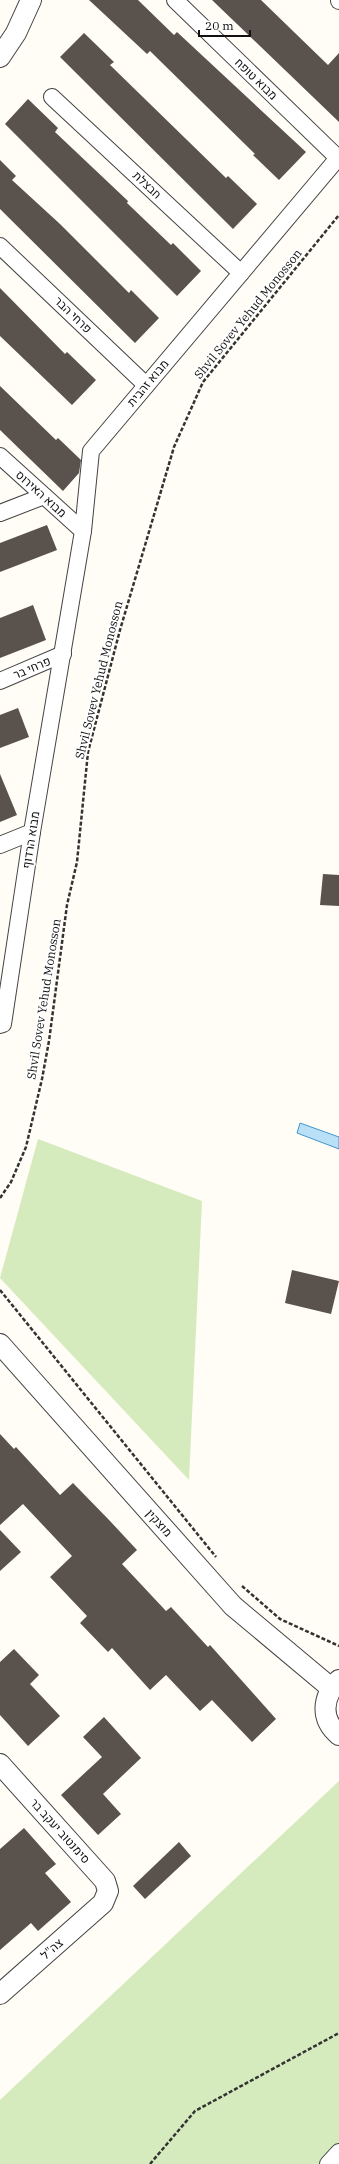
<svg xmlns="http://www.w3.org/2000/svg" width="339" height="2164" font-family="'IBM Plex Serif',Heebo,serif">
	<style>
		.green { fill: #d5ebbd }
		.water { fill: #b9e0f7; stroke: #3f96cf }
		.building { fill: #5a524d }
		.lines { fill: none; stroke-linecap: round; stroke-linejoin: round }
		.minor-casing { stroke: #444; stroke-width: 18 }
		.tertiary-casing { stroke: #444; stroke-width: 22 }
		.path { stroke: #333; stroke-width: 2.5; stroke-dasharray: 4 2; stroke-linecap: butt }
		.minor { stroke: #fff; stroke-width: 16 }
		.tertiary { stroke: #fff; stroke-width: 20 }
		.labels { text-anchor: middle; stroke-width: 4; stroke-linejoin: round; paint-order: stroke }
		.street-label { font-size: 12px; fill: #111; stroke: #fff }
	</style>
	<rect width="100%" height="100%" fill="#fffdf5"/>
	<g class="green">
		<path d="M38,1139L202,1201L189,1480L0,1278Z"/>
		<path d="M339,1781V2164H0V2100Z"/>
	</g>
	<path class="water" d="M300,1123L339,1137V1149L297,1133Z"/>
	<g class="building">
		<path d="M89,0H138L174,35L177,32L306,152L279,180L253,155L255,154L150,51L147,54Z"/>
		<path d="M212,0H261L328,65L339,53V122Z"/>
		<path d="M84,33L114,62L110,65L226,178L228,176L257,204L233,229L60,57Z"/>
		<path d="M28,99L58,128L55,132L128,201L127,203L171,245L173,243L201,271L177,296L5,124Z"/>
		<path d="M0,160L16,176L12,180L60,224L129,293L131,290L159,318L135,343L0,209Z"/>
		<path d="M0,288L65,354L67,352L96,380L72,405L0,336Z"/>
		<path d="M0,386L56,440L58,438L81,460L79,473L63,491L0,430Z"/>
		<path d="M47,525L57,550L0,572V543Z"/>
		<path d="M33,605L46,640L0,658V618Z"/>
		<path d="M18,708L29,737L0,748V715Z"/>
		<path d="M0,774L17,815L0,822Z"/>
		<path d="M323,874L339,875V906L320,905Z"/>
		<path d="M292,1270L339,1281L331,1314L285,1303Z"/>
		<path d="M0,1434L14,1449L16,1447L60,1495L73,1483L110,1521L137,1550L122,1564L166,1611L171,1607L208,1647L210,1645L276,1719L252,1742L212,1700L200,1711L166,1675L150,1690L112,1648L108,1652L80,1623L87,1616L50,1577L72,1556L23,1504L0,1525Z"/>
		<path d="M0,1530L21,1552L0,1571Z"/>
		<path d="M14,1649L39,1675L30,1684L60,1716L28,1746L0,1715V1662Z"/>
		<path d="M104,1717L141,1758L103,1794L121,1814L98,1835L61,1795L102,1757L83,1737Z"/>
		<path d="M24,1828L56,1864L45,1873L71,1902L38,1931L31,1923L0,1950V1849Z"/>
		<path d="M179,1842L191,1856L145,1899L133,1886Z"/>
	</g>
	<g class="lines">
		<defs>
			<g id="minor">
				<path d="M339,0V1"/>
				<path d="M52,97L241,273"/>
				<path d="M0,246L146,385"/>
				<path d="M0,456L83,531"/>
				<path d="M0,513L44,496"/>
				<path d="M0,681L63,654"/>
				<path d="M0,845L32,832"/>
				<path d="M0,1025L3,1024L32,832L83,531L91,451L338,158L175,0"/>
				<path d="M328,2164L339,2152"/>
			</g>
			<g id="tertiary">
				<path d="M0,57L16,33L31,0"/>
				<path d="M0,1344L233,1606L331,1688"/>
				<path d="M339,1680C322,1697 320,1719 339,1735"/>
				<path d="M0,1764L105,1881L108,1891L103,1903L0,1994"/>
			</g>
		</defs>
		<use href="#minor" class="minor-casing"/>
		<use href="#tertiary" class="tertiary-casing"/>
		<g class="path">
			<path d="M0,1198L11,1182L26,1147L42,1079L49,1041L67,905L77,862L88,752L120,630L174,447L203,382L339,215"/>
			<path d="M0,1290L216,1557"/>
			<path d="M242,1586L280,1619L339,1646"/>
			<path d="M150,2164L195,2111L339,2033"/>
		</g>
		<use href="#minor" class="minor"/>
		<use href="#tertiary" class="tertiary"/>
	</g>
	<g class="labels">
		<g class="street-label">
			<text transform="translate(256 79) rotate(44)" y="4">מבוא טופח</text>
			<text transform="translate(147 185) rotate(43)" y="4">חבצלת</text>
			<text transform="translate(248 314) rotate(-51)" y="4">Shvil Sovev Yehud Monosson</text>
			<text transform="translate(73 315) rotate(44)" y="4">פרחי הבר</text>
			<text transform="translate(148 383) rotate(-50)" y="4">מבוא זהבית</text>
			<text transform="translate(41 494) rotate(42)" y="4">מבוא האירוס</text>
			<text transform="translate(32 668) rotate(-23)" y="4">פרחי בר</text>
			<text transform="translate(99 680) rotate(-76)" y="4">Shvil Sovev Yehud Monosson</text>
			<text transform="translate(31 840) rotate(-81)" y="4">מבוא הרדוף</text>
			<text transform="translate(44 999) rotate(-81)" y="4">Shvil Sovev Yehud Monosson</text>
			<text transform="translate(159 1523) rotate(48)" y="4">מוצקין</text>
			<text transform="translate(60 1831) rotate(48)" y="4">סימנטוב יעקב בר</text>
			<text transform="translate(52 1949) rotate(-41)" y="4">צה"ל</text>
		</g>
	</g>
	<path d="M199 30v6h51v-6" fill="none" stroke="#111111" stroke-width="2"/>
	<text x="205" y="30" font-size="12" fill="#111111" stroke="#ffffff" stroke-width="3" paint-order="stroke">20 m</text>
</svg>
